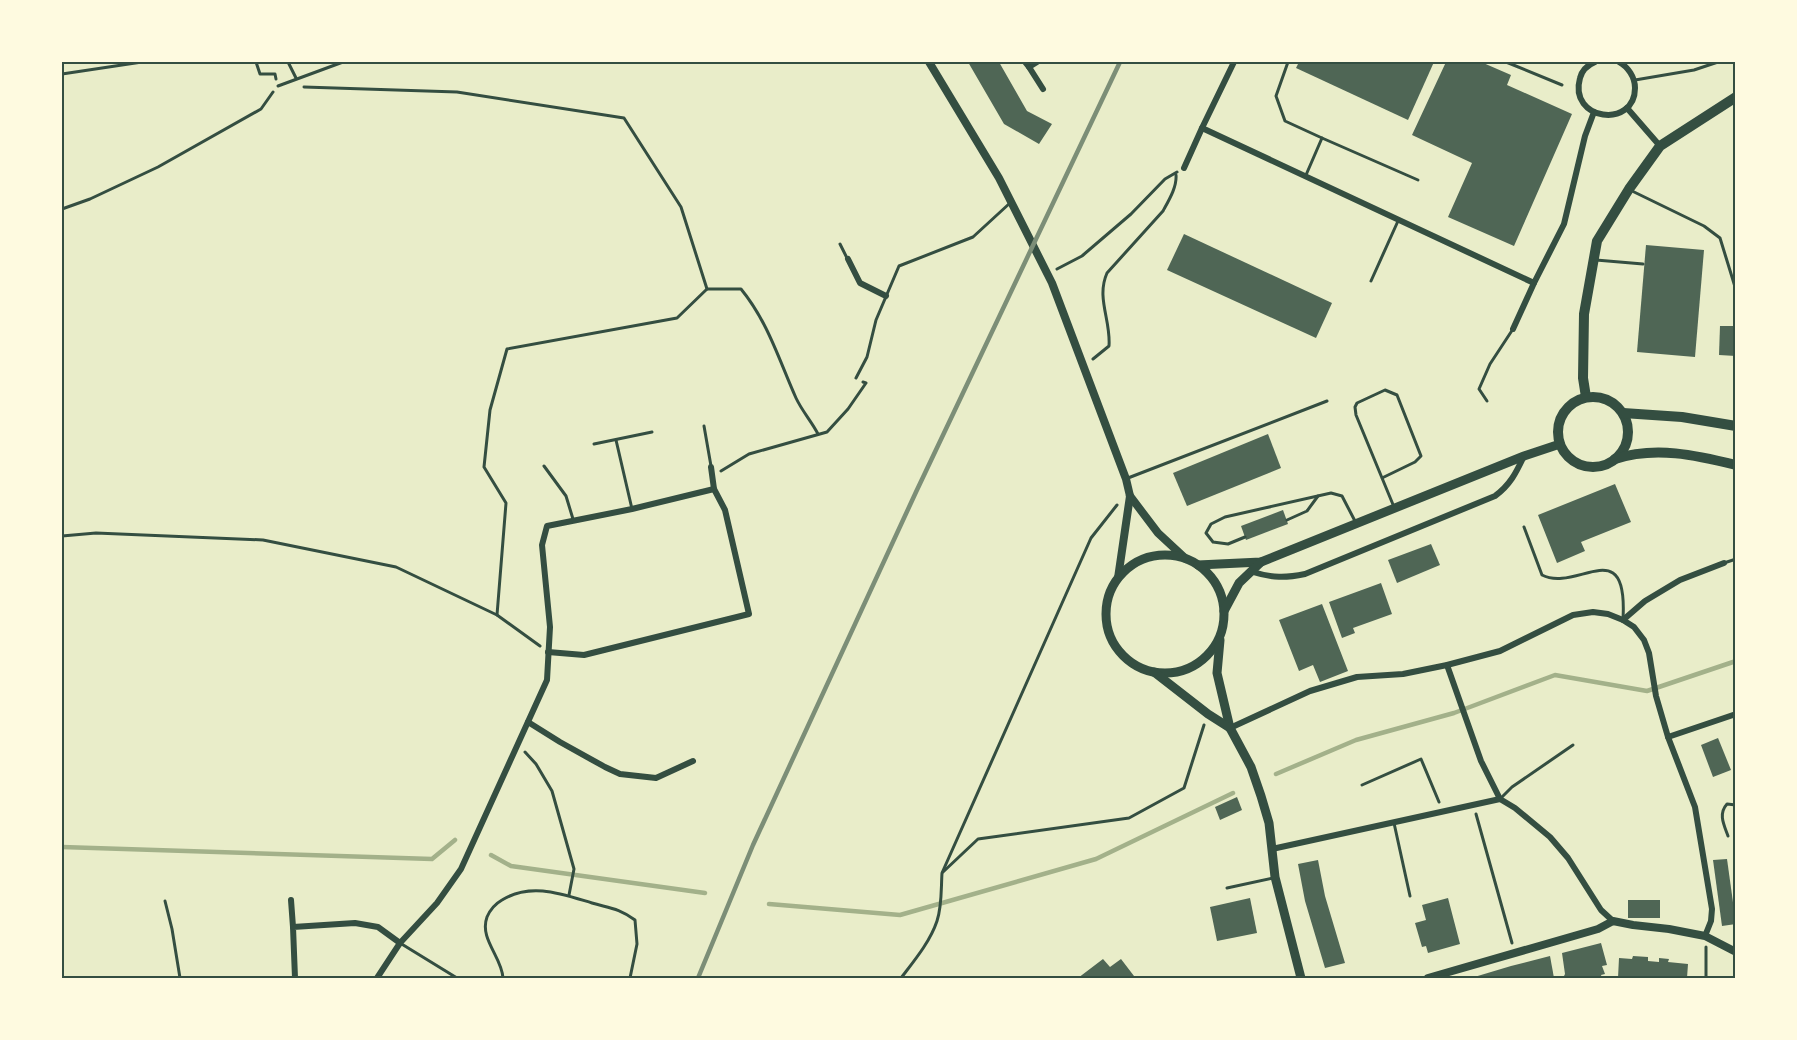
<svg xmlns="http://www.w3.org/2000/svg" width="1797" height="1040" font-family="'PT Sans Narrow',sans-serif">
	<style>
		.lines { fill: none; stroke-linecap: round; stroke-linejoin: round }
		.stream { stroke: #a3b18a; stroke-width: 4.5 }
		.building { fill: #4f6655 }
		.path { stroke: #344e41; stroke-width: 3 }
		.service { stroke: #344e41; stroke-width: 3 }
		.minor { stroke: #344e41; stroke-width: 6 }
		.tertiary { stroke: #344e41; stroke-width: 8 }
		.secondary { stroke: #344e41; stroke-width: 9 }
		.primary { stroke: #344e41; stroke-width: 10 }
		.rail { stroke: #7c8e77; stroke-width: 4.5 }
		.neatline { fill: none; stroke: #344e41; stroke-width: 2 }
	</style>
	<rect width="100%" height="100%" fill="#e9edc9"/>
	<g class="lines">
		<g class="stream">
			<path d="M1276,774L1356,740L1454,713L1555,675L1647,691L1736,661"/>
			<path d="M62,847L432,859L455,840"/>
			<path d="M491,855L511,866L705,893"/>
			<path d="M769,904L900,915L1096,859L1233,793"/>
		</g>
	</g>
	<g class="building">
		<path d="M968,62H999L1027,111L1052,124L1039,144L1004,124Z"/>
		<path d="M1299,62H1434L1408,120L1296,68Z"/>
		<path d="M1446,62H1481L1511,75L1507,85L1572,114L1514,246L1448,217L1472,163L1412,135Z"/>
		<path d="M1184,234L1332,303L1316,338L1167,270Z"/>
		<path d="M1646,245L1704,250L1695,357L1637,352Z"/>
		<path d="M1720,326H1736V356L1719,355Z"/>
		<path d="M1268,434L1281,468L1187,506L1173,473Z"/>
		<path d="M1615,484L1631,522L1581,542L1585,551L1557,563L1538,515Z"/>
		<path d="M1283,510L1288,524L1246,540L1241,526Z"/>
		<path d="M1431,544L1440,565L1397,583L1388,560Z"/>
		<path d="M1381,583L1392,614L1353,628L1355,633L1342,638L1329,602Z"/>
		<path d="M1322,604L1348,671L1320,682L1313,665L1299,671L1279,620Z"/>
		<path d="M1718,738L1731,770L1713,777L1701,745Z"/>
		<path d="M1237,797L1242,810L1220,820L1215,807Z"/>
		<path d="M1727,859L1736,924L1722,926L1713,860Z"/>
		<path d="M1318,860L1325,896L1345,963L1325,968L1305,901L1298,864Z"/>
		<path d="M1250,898L1257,933L1217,941L1210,907Z"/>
		<path d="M1448,898L1460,944L1428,953L1426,946L1422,947L1415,923L1426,920L1422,905Z"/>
		<rect x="1628" y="900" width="32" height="18"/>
		<path d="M1601,943L1607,965L1602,966L1605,974L1601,975L1602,978H1563L1565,974L1562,953Z"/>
		<path d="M1550,956L1554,978H1471L1511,966Z"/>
		<path d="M1633,956L1648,957V961L1659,962V958L1669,959L1668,962L1688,964L1687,978H1618L1619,958L1632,959Z"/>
		<path d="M1103,959L1110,967L1121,959L1134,976L1131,978H1078Z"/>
	</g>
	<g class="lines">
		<g class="path">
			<path d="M256,62L260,74H275L276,79"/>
			<path d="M1506,62L1562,85"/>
			<path d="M62,74L142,62"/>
			<path d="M304,87L457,92L624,118L681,207L707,289L677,318L507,349L490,410L484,467L506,503L497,615"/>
			<path d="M62,209L90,199L158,167L261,109L273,92"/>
			<path d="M1057,269L1082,256L1131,214L1165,179L1177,172"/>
			<path d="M707,289H741C768,322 779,360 796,398C802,411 812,422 818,434"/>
			<path d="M1093,359L1109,346C1111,320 1096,298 1107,273L1163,211C1169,200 1177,187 1176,175"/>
			<path d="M721,471L749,454L827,432L848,409L866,383L863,382"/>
			<path d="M62,536L96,533L263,540L396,567L497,615L540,646"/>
			<path d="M525,752L536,764L552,791L574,869L569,895"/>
			<path d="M1362,785L1421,759L1439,802"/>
			<path d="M1476,814L1512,943"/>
			<path d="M943,872L978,839L1129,818L1184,788L1204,725"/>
			<path d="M1706,947V978"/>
			<path d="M503,978C502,957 479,939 487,917C490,910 495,904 502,900C531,882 562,894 592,903C609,908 619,908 635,920L637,944L630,978"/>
			<path d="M901,978C914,961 930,942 937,921C942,906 941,889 942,873L1091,538L1117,505"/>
		</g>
		<g class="service">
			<path d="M288,62L296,78"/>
			<path d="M1288,62L1276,96L1285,121L1322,138"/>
			<path d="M1635,80L1694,70L1718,62"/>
			<path d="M278,86L343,62"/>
			<path d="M1306,175L1322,138L1418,180"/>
			<path d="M1630,190L1704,226L1720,238L1736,290"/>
			<path d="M840,244L847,258"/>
			<path d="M1596,260L1643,264"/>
			<path d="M1371,281L1398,221"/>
			<path d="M856,378L867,357L876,320L899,266L973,237L1010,203"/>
			<path d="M1487,401L1479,389L1490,364L1513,329"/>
			<path d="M704,426L711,466"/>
			<path d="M616,440L632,509"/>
			<path d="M594,444L652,432"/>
			<path d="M544,466L566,496L573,519"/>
			<path d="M1128,478L1327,401"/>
			<path d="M1382,478L1415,462L1421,456L1397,395L1385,390L1357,403L1355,407L1356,415L1394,507"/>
			<path d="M1287,520L1307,511L1318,496"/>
			<path d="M1524,527L1542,575C1577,593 1628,531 1623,619"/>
			<path d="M1245,537L1228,544L1213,542L1206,533L1211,524L1225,517L1331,493L1342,496L1356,523"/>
			<path d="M1724,563L1736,559"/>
			<path d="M1500,799L1512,787L1573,745"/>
			<path d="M1394,823L1410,896"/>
			<path d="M1728,836C1724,825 1718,814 1727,804L1736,805"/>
			<path d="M1227,888L1273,878"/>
			<path d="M165,901L172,929L180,978"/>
			<path d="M400,943L457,978"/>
		</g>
		<g class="minor">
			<path d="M1025,62L1029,67L1037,62"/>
			<path d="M1234,62L1202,128L1534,283L1564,224L1585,136L1594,112"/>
			<path d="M1595,62C1588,65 1582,70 1580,78C1568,121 1635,129 1635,88C1635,77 1628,67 1619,62"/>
			<path d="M1029,67L1043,89"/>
			<path d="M1627,108L1660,146"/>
			<path d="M1184,168L1202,128"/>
			<path d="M848,259L860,283L886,296"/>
			<path d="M1513,329L1534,283"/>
			<path d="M1253,572C1272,578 1286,578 1305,574L1495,496C1510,485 1516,473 1524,456"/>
			<path d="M1623,620L1634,627L1644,640L1649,653L1656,696L1668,737L1695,807L1712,909L1711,921L1705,936"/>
			<path d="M548,652L584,655L749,614L725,510L714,489L711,467"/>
			<path d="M1447,665L1481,761L1500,799L1515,808L1550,837L1568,858L1601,910L1613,921"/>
			<path d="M528,722L560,742L605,767L620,774L656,778L693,761"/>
			<path d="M1230,728L1310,691L1357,677L1403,674L1447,665L1500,651L1573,615L1593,612L1608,614L1623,620L1645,601L1680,580L1724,563"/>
			<path d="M1668,737L1736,714"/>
			<path d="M1272,849L1500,799"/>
			<path d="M291,900L293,927"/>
			<path d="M295,978L293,927L355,923L378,927L400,943"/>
			<path d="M377,978L400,943L437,903L461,869L547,680L550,627L542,545L547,526L632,509L714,489"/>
		</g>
		<g class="tertiary">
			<path d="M929,62L999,178L1052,283L1126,479L1130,496L1118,578"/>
			<path d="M1130,496L1158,533L1186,559"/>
			<path d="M1428,978L1598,929L1613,921L1633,925L1669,929L1705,936L1736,952"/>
		</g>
		<g class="secondary">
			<circle cx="1165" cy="614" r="59"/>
			<path d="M1198,565L1261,562L1524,456L1560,444"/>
			<path d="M1224,611L1239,583L1261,562"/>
			<path d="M1220,640L1217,673L1230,728L1251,767L1261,796L1269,823L1275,877L1301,978"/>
			<path d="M1154,672L1208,714L1230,728"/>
		</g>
		<g class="primary">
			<path d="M1586,397L1583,378L1584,314L1597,241L1629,189L1660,146L1736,97"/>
			<circle cx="1593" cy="432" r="35"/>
			<path d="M1623,413L1682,417L1736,426"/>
			<path d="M1615,459C1655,446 1696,455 1736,465"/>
		</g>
		<path class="rail" d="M698,978L753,845L916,492L1120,62"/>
	</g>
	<rect width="1797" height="1040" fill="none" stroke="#fefae0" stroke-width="126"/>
	<rect x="63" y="63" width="1671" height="914" class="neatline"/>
</svg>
